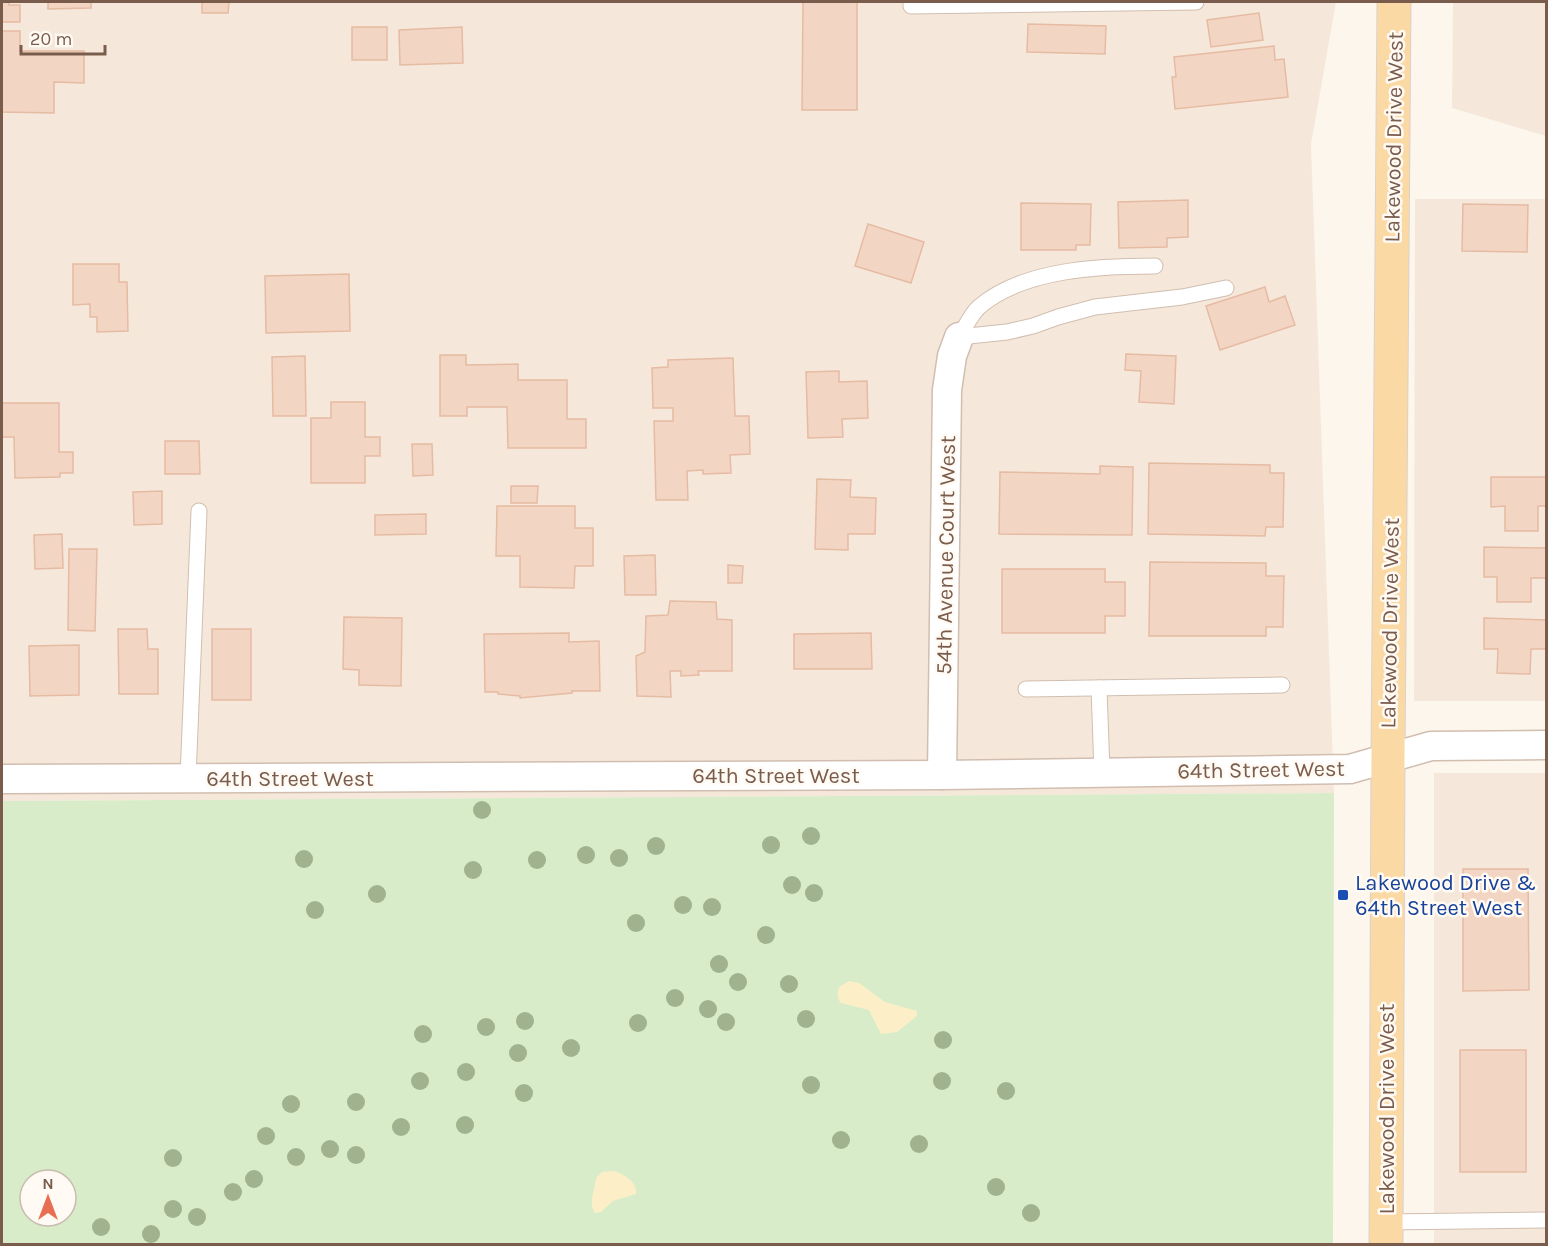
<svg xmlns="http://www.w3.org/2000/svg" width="1548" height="1246" font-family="Karla,sans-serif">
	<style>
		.residential { fill: #f5e8da }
		.green { fill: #d8ecc9; fill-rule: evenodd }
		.sand { fill: #fcefc7 }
		.building { fill: #f3d5c3; stroke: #e6bba3; stroke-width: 1.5 }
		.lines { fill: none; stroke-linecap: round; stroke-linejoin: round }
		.lane-casing { stroke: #d1beb0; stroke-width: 17 }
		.street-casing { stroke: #d1beb0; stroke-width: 31 }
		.primary-casing { stroke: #dad1cd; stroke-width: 35 }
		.lane { stroke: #fff; stroke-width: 15 }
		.street { stroke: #fff; stroke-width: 28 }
		.primary { stroke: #fbd9a5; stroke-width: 33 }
		.tree { fill: #a0b28e }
		.transit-dot { fill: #1a4fb4; stroke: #fffaf3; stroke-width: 2 }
		.labels { text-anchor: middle; stroke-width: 5; stroke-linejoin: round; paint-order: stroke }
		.street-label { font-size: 22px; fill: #7a5c4d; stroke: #fffaf3 }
		.transit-label { font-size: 22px; fill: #164399; stroke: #fffaf3; text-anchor: start }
	</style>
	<rect width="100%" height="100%" fill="#fdf6ec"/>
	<g class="residential">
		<path d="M2,2H1336L1311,144L1334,793L2,801Z"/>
		<path d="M1453,2H1546V136L1452,108Z"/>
		<path d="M1415,199H1546V701H1414Z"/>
		<rect x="1434" y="773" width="112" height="471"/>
	</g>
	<path class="green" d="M1334,793L1333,1244H2V801ZM30,1180H66V1216H30Z"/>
	<g class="sand">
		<path d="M849,981L859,983L885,1002L917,1011V1016L897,1032L881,1034L869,1010L841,1003C837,998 837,994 839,987Z"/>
		<path d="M614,1171C625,1175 638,1182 636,1194L613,1201L601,1212L595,1213C588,1203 595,1190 596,1178L602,1172Z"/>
	</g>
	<g class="building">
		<path d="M2,2H9V5H20V22H2Z"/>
		<path d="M48,2H91V8L48,9Z"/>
		<path d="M202,2H229L228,13H202Z"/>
		<path d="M803,2H857V110H802Z"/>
		<path d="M1259,13L1263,40L1211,47L1207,20Z"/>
		<path d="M1028,24L1106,26L1105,54L1027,52Z"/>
		<rect x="352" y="27" width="35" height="33"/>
		<path d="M462,27L463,63L400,65L399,30Z"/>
		<path d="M2,31H20V51H84V83L54,82V113L2,112Z"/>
		<path d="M1274,46L1275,60L1284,59L1288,97L1175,109L1172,77H1176L1174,57Z"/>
		<path d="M1188,200V237L1167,238V247L1119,248L1118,202Z"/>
		<path d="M1021,203L1091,204L1090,245H1076V250H1021Z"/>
		<path d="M1463,204L1528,205L1527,252L1462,251Z"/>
		<path d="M868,224L924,242L911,283L855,266Z"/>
		<path d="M73,264H119V282H127L128,331L97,332V317H90V304L73,305Z"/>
		<path d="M349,274L350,331L266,333L265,276Z"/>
		<path d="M1265,287L1269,302L1285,296L1295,325L1220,350L1206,306Z"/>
		<path d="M1126,354L1176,356L1174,404L1139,402L1141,371L1125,370Z"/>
		<path d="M440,355H466V365L518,364V380H567V419H586V448H508L507,407H467V416H440Z"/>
		<path d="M305,356L306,416H273L272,357Z"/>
		<path d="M733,358L735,416H749L750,454L730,455L731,473L703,474V470L687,471L688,500H656L654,421H673V408H653L652,368L668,367V360Z"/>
		<path d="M839,371V382L867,381L868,418L842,419L843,437L808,438L806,372Z"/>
		<path d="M331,402H365V437H380V456H365V483H311V418H331Z"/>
		<path d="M2,403H59V452H73V473H60V477L15,478L14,437H2Z"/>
		<path d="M165,441H199L200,474H165Z"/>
		<path d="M412,444H432L433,475L413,476Z"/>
		<path d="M1149,463L1270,465V473H1284L1283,527H1266L1265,536L1148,534Z"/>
		<path d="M1100,466L1133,467L1132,535L999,534L1000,472L1100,474Z"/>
		<path d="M1491,477H1546V506H1538V531H1505V506L1491,507Z"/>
		<path d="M817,479L851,480L850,497L876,498L875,534H848V550L815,549Z"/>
		<path d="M511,486H538L537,503H511Z"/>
		<path d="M162,491V524L134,525L133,492Z"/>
		<path d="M497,506H575V528H593V566H575L574,588L520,587V556H496Z"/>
		<path d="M426,514V534L375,535V515Z"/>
		<path d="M62,534L63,568L35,569L34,535Z"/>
		<path d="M1484,547L1546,548V578H1531V602H1497V577H1484Z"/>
		<path d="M69,549H97L95,631L68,630Z"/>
		<path d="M655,555L656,595H625L624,556Z"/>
		<path d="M1150,562L1266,563V576H1284L1283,627H1266V636H1149Z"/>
		<path d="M728,565L743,566L742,583H728Z"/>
		<path d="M1002,569H1105V582H1125V616H1105V633H1002Z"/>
		<path d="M670,601L716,602L717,619L732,620V671H698L699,675L681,676V671H670L671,697L637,696L636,656L645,652L646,616L668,615Z"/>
		<path d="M344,617L402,618L401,686L359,685V670L343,669Z"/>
		<path d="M1484,618L1546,620V649H1531L1530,674L1497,673L1498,649H1484Z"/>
		<path d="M118,629H147L148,649H158V694H119Z"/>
		<rect x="212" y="629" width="39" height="71"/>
		<path d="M569,633V642L599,641L600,691H572V693L520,698V696L498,694V692H485L484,634Z"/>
		<path d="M871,633L872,669H794V634Z"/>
		<path d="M79,645V695L30,696L29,646Z"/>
		<path d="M1463,869H1528L1529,990L1463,991Z"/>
		<rect x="1460" y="1050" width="66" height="122"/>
	</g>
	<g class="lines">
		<defs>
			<g id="lane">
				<path d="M911,2V6L1196,2"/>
				<path d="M959,337L1007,332L1033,326L1058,317L1095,307L1182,297L1226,288"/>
				<path d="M959,337C965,328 971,314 979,307C1023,269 1100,266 1155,266"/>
				<path d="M1099,688L1102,772"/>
				<path d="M1026,689L1282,685"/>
				<path d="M188,778L199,511"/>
				<path d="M1386,1222L1546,1220"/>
			</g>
			<g id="street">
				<path d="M942,775L947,390L952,356L959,337"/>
				<path d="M2,779L942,775L1350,769L1431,746L1546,745"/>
			</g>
			<path id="primary" d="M1386,1244L1388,757L1394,2"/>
		</defs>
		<use href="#lane" class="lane-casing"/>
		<use href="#street" class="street-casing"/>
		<use href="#primary" class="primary-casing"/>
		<use href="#lane" class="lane"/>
		<use href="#street" class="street"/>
		<use href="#primary" class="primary"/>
	</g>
	<g class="tree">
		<circle cx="482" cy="810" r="9"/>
		<circle cx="811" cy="836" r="9"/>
		<circle cx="771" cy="845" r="9"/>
		<circle cx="656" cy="846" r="9"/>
		<circle cx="586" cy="855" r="9"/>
		<circle cx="619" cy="858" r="9"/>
		<circle cx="304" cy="859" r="9"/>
		<circle cx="537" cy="860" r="9"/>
		<circle cx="473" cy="870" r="9"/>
		<circle cx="792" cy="885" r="9"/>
		<circle cx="814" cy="893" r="9"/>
		<circle cx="377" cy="894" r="9"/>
		<circle cx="683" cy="905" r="9"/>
		<circle cx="712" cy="907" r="9"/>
		<circle cx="315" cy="910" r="9"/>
		<circle cx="636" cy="923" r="9"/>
		<circle cx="766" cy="935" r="9"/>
		<circle cx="719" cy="964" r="9"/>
		<circle cx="738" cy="982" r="9"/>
		<circle cx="789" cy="984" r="9"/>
		<circle cx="675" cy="998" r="9"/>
		<circle cx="708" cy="1009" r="9"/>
		<circle cx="806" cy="1019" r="9"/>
		<circle cx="525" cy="1021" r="9"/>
		<circle cx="726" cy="1022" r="9"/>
		<circle cx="638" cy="1023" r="9"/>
		<circle cx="486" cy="1027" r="9"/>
		<circle cx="423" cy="1034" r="9"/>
		<circle cx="943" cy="1040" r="9"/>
		<circle cx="571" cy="1048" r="9"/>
		<circle cx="518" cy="1053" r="9"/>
		<circle cx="466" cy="1072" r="9"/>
		<circle cx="420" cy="1081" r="9"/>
		<circle cx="942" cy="1081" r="9"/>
		<circle cx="811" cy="1085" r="9"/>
		<circle cx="1006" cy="1091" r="9"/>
		<circle cx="524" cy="1093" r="9"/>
		<circle cx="356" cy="1102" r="9"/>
		<circle cx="291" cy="1104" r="9"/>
		<circle cx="465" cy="1125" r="9"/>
		<circle cx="401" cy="1127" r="9"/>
		<circle cx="266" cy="1136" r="9"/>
		<circle cx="841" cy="1140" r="9"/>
		<circle cx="919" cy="1144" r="9"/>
		<circle cx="330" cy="1149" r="9"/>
		<circle cx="356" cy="1155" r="9"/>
		<circle cx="296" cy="1157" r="9"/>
		<circle cx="173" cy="1158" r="9"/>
		<circle cx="254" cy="1179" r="9"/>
		<circle cx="996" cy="1187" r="9"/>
		<circle cx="233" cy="1192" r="9"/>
		<circle cx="173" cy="1209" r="9"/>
		<circle cx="1031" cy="1213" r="9"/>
		<circle cx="197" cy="1217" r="9"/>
		<circle cx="101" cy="1227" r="9"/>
		<circle cx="151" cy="1234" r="9"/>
	</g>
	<rect class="transit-dot" x="1337" y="889" width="12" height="12" rx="3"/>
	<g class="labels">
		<g class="street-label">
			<text transform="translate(1393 137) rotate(-89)" y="8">Lakewood Drive West</text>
			<text transform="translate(945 555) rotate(-89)" y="8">54th Avenue Court West</text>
			<text transform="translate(1389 623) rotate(-89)" y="8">Lakewood Drive West</text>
			<text transform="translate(1261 769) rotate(-1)" y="8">64th Street West</text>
			<text x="776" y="783">64th Street West</text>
			<text x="290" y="786">64th Street West</text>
			<text transform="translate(1386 1109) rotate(-90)" y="8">Lakewood Drive West</text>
		</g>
		<g class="transit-label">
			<text x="1355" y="890">Lakewood Drive &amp;<tspan x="1355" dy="25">64th Street West</tspan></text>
		</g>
	</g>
	<rect width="1548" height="1246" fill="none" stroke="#7a5c4d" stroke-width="6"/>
	<g transform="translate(48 1198)"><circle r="28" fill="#fffaf3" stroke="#cabbb1" stroke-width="1.5"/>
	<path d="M0-4.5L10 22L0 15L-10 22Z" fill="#e76f51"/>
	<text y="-9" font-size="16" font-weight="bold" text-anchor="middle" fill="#7a5c4d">N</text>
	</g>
	<path d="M21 45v9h84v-9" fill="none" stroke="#7a5c4d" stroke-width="3"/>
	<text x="30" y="45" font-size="18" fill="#7a5c4d" stroke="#fffaf3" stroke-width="4.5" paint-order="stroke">20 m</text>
</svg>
